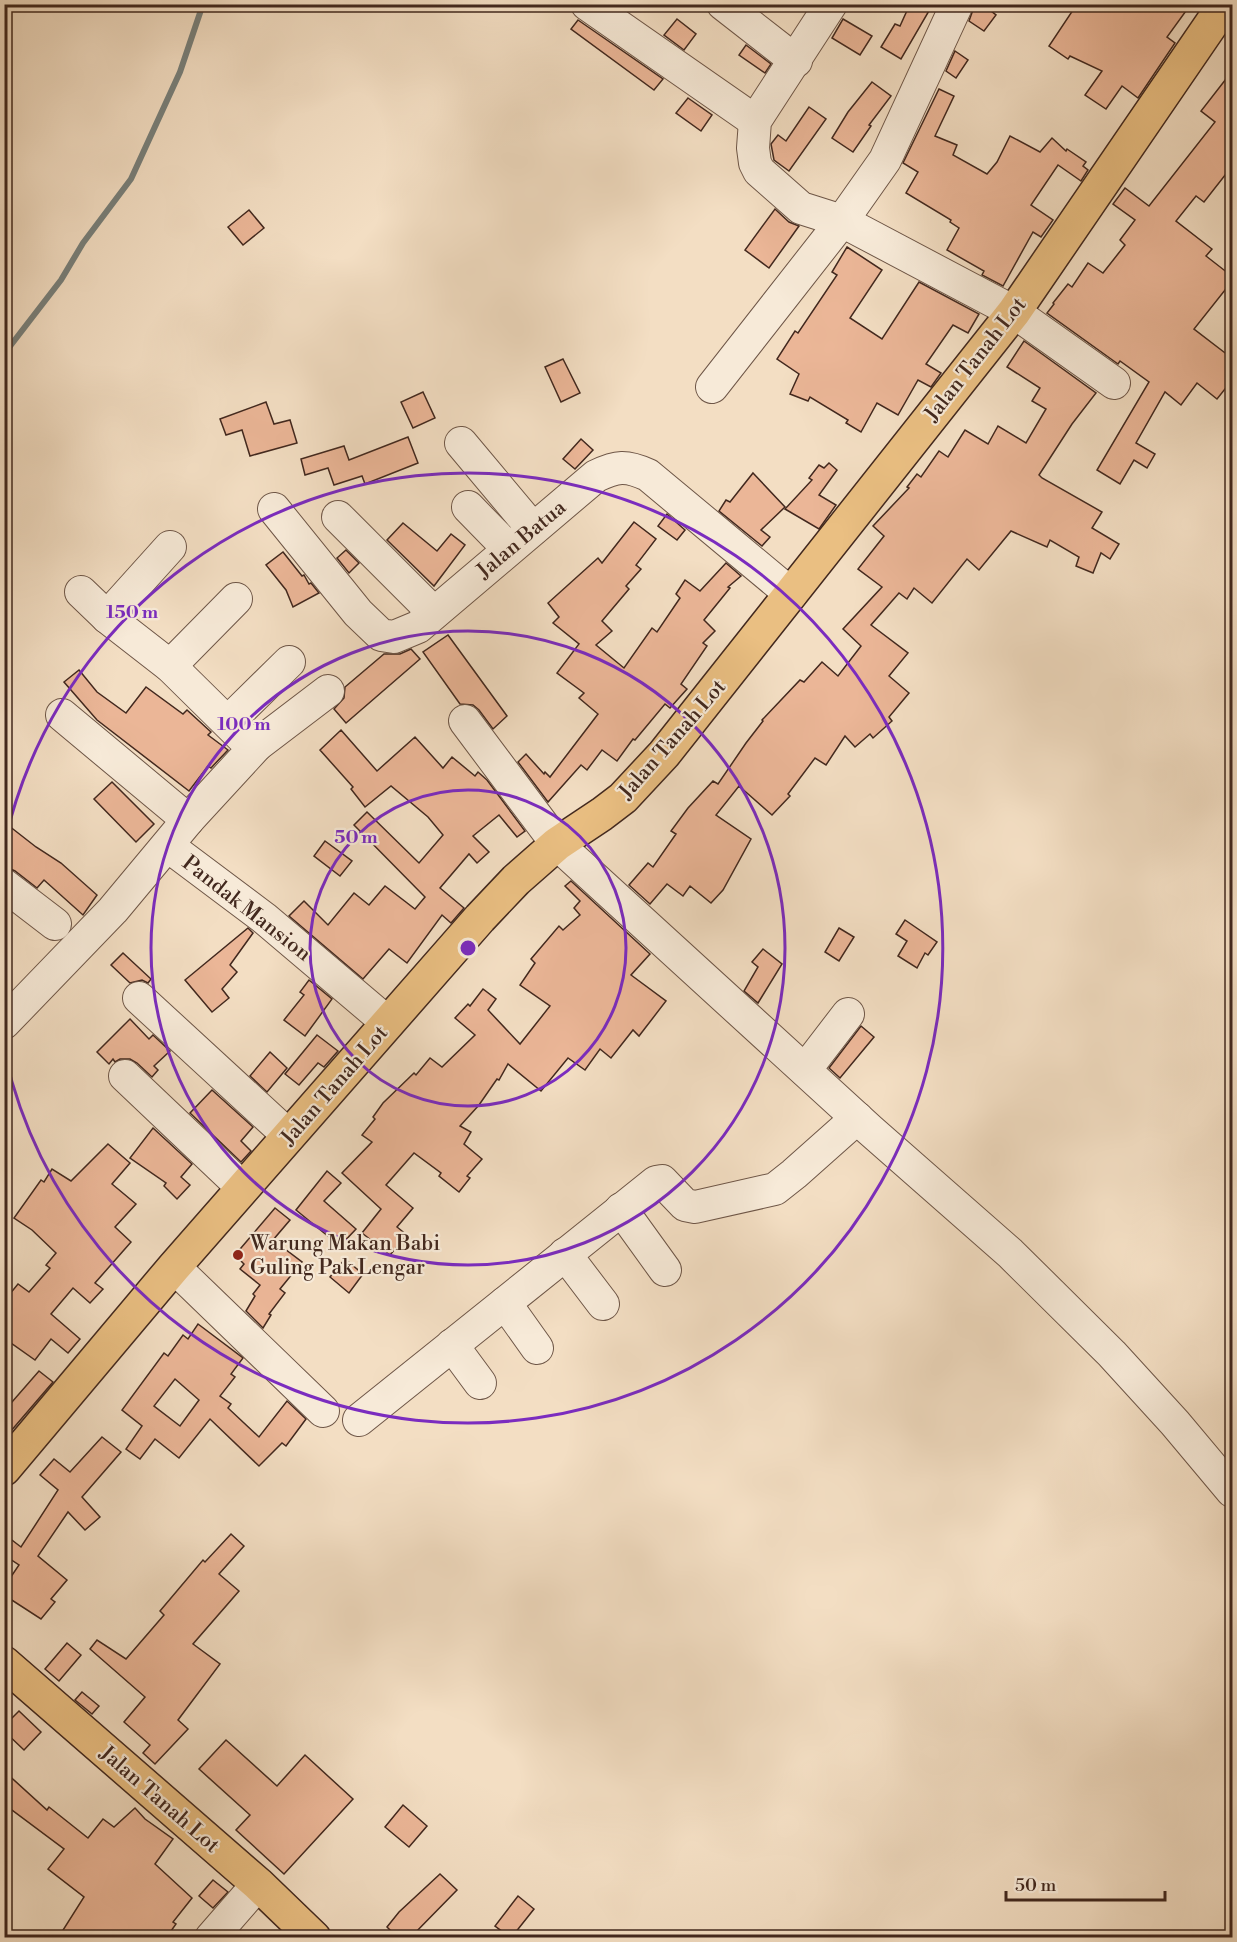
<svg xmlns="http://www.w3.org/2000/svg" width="1237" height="1942" font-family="'Libre Bodoni',serif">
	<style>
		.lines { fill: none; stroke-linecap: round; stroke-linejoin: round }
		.stream { stroke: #78807b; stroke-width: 6 }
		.building { fill: #ebb697; stroke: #42281e; stroke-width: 1.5; fill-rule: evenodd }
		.minor-casing { stroke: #6e5647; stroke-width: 34 }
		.major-casing { stroke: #42281e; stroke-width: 36 }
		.minor { stroke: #f7ead8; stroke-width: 32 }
		.major { stroke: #eabf82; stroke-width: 33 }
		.ring { fill: none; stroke: #7b2cbf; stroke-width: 3 }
		.poi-dot { fill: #8f2418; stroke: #f7ead8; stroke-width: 2 }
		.labels { text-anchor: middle; stroke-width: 4.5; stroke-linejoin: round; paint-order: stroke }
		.street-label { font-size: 21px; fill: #42281e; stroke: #f7ead8 }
		.poi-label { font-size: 21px; fill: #42281e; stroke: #f7ead8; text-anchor: start }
		.centre { fill: #7b2cbf; stroke: #f7ead8; stroke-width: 3 }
		.ring-label { font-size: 18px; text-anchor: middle; font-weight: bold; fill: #7b2cbf; stroke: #f7ead8; stroke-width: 4.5; stroke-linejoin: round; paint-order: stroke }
	</style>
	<rect width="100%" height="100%" fill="#f3dec3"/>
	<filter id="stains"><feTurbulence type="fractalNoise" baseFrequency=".00333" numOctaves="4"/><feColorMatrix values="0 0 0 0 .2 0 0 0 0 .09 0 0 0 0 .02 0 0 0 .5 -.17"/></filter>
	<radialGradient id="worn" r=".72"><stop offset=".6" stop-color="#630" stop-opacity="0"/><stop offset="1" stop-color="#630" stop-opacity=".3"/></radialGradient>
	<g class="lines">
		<path class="stream" d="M4,354L61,280L83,243L131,179L180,72L203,4"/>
	</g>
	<g class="building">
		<path d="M910,4H933L901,59L881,47L895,24L900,26Z"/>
		<path d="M975,4H982L996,15L984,31L969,21Z"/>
		<path d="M1077,4H1191L1167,37L1175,43L1138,98L1122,86L1106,109L1085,95L1102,71L1070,56L1068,59L1049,46Z"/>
		<path d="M677,19L696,34L684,50L664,35Z"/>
		<path d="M843,19L872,36L860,55L832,38Z"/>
		<path d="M578,20L663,79L654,90L571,29Z"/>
		<path d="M746,45L771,64L765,73L739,55Z"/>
		<path d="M955,51L968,60L956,78L946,71Z"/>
		<path d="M1233,70V165L1204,202L1196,196L1176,221L1212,249L1206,256L1233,277V280L1194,329L1233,359V379L1217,399L1197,383L1181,405L1165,392L1136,443L1155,454L1147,468L1134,460L1120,484L1097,470L1149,382L1120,361L1118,364L1047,313L1054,304L1053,303L1068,284L1072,287L1088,263L1103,273L1125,245L1120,240L1135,220L1113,204L1125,188L1149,206L1215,122L1201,111Z"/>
		<path d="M872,82L891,96L869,125L871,126L853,152L832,138L848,112Z"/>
		<path d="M939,89L954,96L935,136L957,145L953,155L987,174L997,162L1010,136L1040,152L1052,138L1066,151L1067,149L1086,162L1083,166L1088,170L1081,181L1058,165L1031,205L1053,220L1041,237L1033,232L1003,286L982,275L984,271L947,250L959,228L950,222L951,220L906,193L918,172L903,163Z"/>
		<path d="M688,98L712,115L701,131L676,113Z"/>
		<path d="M809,107L826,119L789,171L774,160L771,144L778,135L786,141Z"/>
		<path d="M775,209L789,222L799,226L769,268L745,250Z"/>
		<path d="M249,210L264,228L243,245L228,227Z"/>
		<path d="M847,247L882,270L850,318L882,339L919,282L979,314L968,333L953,325L926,364L941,373L931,387L918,380L898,415L877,403L861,432L846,423L848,420L810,397L808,401L790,394L799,374L777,359L795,331L798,333L837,275L832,272Z"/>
		<path d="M1024,341L1096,393L1072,424L1039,475L1042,478L1102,512L1092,528L1119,544L1110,559L1101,553L1093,573L1076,566L1079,557L1050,540L1047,547L1011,531L979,570L967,559L932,603L914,588L907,599L899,593L871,625L908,653L889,676L909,693L889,717L892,721L873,738L870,734L855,747L845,736L826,765L815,758L788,794L790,796L772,815L739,786L716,815L751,839L723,890L711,903L690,886L683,896L667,884L650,904L629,885L648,863L653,867L676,834L671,831L688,808L713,781L718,784L746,743L763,721L762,720L800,680L804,682L822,662L838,676L861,646L843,629L882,587L858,569L884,536L873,526L909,488L907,487L917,474L921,477L939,451L948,457L965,430L988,444L998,426L1026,443L1046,409L1032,401L1040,388L1007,367Z"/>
		<path d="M563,359L580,393L561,402L545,367Z"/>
		<path d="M423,392L435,418L413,428L401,402Z"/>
		<path d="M266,402L274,424L290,420L297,443L250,456L242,430L226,435L220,419Z"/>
		<path d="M408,437L418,463L365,484L362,476L334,485L328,468L305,475L301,459L344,446L349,460Z"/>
		<path d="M581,439L593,450L575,469L563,459Z"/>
		<path d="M829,463L837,470L819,495L836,505L819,529L785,509L812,480L809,478L819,465L824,468Z"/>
		<path d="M753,473L785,507L761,530L770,537L762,546L719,511L726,500L730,502Z"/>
		<path d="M667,514L685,530L677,540L658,526Z"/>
		<path d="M634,522L656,539L636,565L641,569L626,586L629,589L602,621L612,631L596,645L624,668L652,628L657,632L680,598L676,594L685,580L700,591L726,563L741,576L728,587L730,588L704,620L715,631L703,643L707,646L681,684L687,689L670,708L665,704L635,740L633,739L617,761L602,750L587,770L581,765L548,802L518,762L526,754L544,774L545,772L550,777L598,714L579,698L584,693L557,673L579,644L553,623L559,617L548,603L598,558L602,563Z"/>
		<path d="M403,523L437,551L451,534L465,545L434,586L387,540Z"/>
		<path d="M346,550L359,563L349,573L337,558Z"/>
		<path d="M283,552L302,576L304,575L309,584L311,583L319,593L293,607L286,590L266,565Z"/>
		<path d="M448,635L507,716L493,729L479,710L473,705L460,704L423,652Z"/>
		<path d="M411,649L420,659L346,723L334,709L344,698L345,687L384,654H400Z"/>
		<path d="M79,670L97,692L126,713L146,687L183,714L187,710L211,732L208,735L228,750L211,768L208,766L189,791L97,720L64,682Z"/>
		<path d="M341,730L377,771L415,737L443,768L452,757L475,776L478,772L487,780L525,831L517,837L499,815L473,836L489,852L477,863L469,854L440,888L464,908L451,923L442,915L407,963L389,949L363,979L289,916L304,901L328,925L354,893L369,905L385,886L415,909L425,897L354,825L367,812L419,863L443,835L428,817L391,786L365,807L351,789L353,787L320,750Z"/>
		<path d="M112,782L154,824L136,842L94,799Z"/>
		<path d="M4,822L36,847L61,863L97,895L83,915L44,880L37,888L15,871L4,866Z"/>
		<path d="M325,841L352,861L340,876L314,856Z"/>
		<path d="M571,881L650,954L631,975L666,1001L639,1036L633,1030L611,1058L600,1049L585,1070L568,1058L541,1091L508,1064L499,1080L497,1079L479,1105L460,1126L471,1132L464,1144L482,1159L467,1176L470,1178L459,1192L439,1176L441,1173L414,1153L386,1185L413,1208L397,1227L407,1235L390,1255L362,1233L381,1209L342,1173L372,1142L362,1135L375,1119L373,1117L383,1103L414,1073L416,1075L430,1058L442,1067L475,1035L455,1018L468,1004L470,1006L483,989L496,999L488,1010L520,1044L550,1006L520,985L535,963L531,959L559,926L563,930L580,915L574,908L580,901L565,886Z"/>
		<path d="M905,920L937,942L928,955L925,953L917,968L898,956L907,941L896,934Z"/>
		<path d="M248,928L253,933L230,965L237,972L222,989L229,998L212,1012L185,980Z"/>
		<path d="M839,928L854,937L839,961L825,952Z"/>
		<path d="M763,949L782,964L758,1003L744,991L758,967L752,962Z"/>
		<path d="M123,953L151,979L148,983L142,980L130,983L111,965Z"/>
		<path d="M309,980L332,999L305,1036L284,1020L304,995L300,992Z"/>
		<path d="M130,1019L149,1039L153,1035L170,1051L154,1066L158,1070L152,1077L137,1063L130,1059H120L115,1062L113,1059L109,1064L97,1052Z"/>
		<path d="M861,1026L874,1037L840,1078L829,1068Z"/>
		<path d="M317,1035L338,1051L324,1067L318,1063L299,1085L285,1074Z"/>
		<path d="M270,1052L287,1068L267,1092L250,1076Z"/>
		<path d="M212,1090L253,1127L241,1141L251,1151L241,1162L190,1113Z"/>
		<path d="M153,1128L192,1164L181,1177L190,1185L177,1199L164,1186L166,1183L130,1158Z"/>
		<path d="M108,1144L130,1163L112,1184L136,1204L115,1227L131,1242L95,1283L103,1289L90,1303L73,1288L51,1314L80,1339L68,1353L51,1339L35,1360L4,1338V1301L18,1284L29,1292L50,1268L46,1265L56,1253L32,1230L14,1218L41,1180L44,1182L52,1169L71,1181Z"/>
		<path d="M327,1171L341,1183L324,1201L356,1229L340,1246L296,1210Z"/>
		<path d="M275,1208L290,1220L273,1240L302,1262L280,1289L285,1293L269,1314L271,1315L263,1328L246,1311L255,1296L253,1294L260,1285L240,1269L244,1264L235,1255Z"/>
		<path d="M345,1259L363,1274L349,1293L330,1277Z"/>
		<path d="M198,1324L243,1358L231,1374L235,1377L220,1396L231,1404L228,1408L259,1437L287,1401L306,1419L286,1446L282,1443L259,1466L210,1419L179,1458L155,1439L140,1459L126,1449L142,1426L122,1410L164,1353L168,1356L183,1335L188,1339ZM175,1379L199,1400L180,1426L154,1406Z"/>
		<path d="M39,1371L53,1382L4,1439V1396L12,1402Z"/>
		<path d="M102,1437L121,1452L82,1497L100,1517L85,1530L68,1512L38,1556L67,1580L51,1599L55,1602L41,1619L4,1595V1587L19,1565L4,1555V1534L21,1547L58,1490L40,1475L54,1459L70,1472Z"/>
		<path d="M231,1534L244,1546L219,1574L239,1591L193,1644L220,1664L178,1720L188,1729L155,1764L143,1753L150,1745L124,1722L145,1697L90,1649L97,1640L126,1659L164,1615L160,1611L203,1560L205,1562Z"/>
		<path d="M67,1643L81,1655L59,1681L45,1669Z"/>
		<path d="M82,1692L99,1706L92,1714L75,1700Z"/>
		<path d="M19,1711L41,1732L24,1750L4,1731V1726Z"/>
		<path d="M226,1740L277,1786L305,1755L353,1799L284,1874L236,1830L250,1815L199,1769Z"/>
		<path d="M4,1771L47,1810L49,1807L88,1838L103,1819L114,1827L135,1808L145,1819L173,1839L155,1864L192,1898L173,1922L176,1924L166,1938H58L84,1897L48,1869L64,1849L4,1804Z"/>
		<path d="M403,1805L427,1826L409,1847L385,1827Z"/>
		<path d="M440,1874L457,1890L410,1938H398L387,1927L399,1912Z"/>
		<path d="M213,1880L228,1892L213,1908L199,1896Z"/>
		<path d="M518,1896L534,1909L511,1938L495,1926Z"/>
	</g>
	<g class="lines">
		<defs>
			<g id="minor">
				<path d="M587,4L755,121"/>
				<path d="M723,4L796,61"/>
				<path d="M831,4L755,121L753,148L755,163L759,171L801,208L842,221L1014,312L1114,383"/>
				<path d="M712,387L842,221L885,160L957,4"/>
				<path d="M461,443L533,529"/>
				<path d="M468,507L509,549"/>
				<path d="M274,509L358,613L381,635L394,637L418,627L596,476C617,466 626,465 648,475L791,594"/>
				<path d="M338,517L434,613"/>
				<path d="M107,617L170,547"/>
				<path d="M170,666L236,599"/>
				<path d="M62,715L188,820"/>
				<path d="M465,721L557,844L870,1130L1010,1253L1112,1354L1175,1423L1232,1491"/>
				<path d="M228,722L289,662"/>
				<path d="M257,745L328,691"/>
				<path d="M168,846L264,918L388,1023"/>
				<path d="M4,885L55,924"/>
				<path d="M139,998L289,1136"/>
				<path d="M4,1023L113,910L188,820L257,745L241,736L170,666L107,617L81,592"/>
				<path d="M805,1070L848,1014"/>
				<path d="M125,1076L243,1188"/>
				<path d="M621,1209L665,1270"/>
				<path d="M565,1254L603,1304"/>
				<path d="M174,1267L323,1411"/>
				<path d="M505,1303L537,1348"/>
				<path d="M452,1345L480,1383"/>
				<path d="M359,1420L656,1182L662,1181L685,1205L695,1207L775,1189L794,1174L857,1118"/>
				<path d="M211,1938L258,1884"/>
			</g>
			<g id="major">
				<path d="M4,1469L174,1267L480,918L516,880L557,844L602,814L623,798L664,754L1014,312L1225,4"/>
				<path d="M4,1663L258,1884L314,1938"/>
			</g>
		</defs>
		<use href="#minor" class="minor-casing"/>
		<use href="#major" class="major-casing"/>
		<use href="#minor" class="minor"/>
		<use href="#major" class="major"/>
	</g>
	<g class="ring">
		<circle cx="468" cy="948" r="158"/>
		<circle cx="468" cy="948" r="317"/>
		<path d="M5 841A475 475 0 1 1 5 1055"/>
	</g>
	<circle class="poi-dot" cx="238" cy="1255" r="6"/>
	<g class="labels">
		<g class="street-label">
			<text transform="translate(975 359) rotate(-52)" y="7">Jalan Tanah Lot</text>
			<text transform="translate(521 539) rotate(-40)" y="7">Jalan Batua</text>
			<text transform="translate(672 739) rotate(-49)" y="7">Jalan Tanah Lot</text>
			<text transform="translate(247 908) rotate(38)" y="7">Pandak Mansion</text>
			<text transform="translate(334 1085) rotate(-49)" y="7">Jalan Tanah Lot</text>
			<text transform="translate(160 1799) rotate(41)" y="7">Jalan Tanah Lot</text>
		</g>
		<g class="poi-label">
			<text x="250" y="1250">Warung Makan Babi<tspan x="250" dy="24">Guling Pak Lengar</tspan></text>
		</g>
	</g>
	<circle cx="468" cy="948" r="9" class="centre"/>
	<g class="ring-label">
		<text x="132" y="618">150 m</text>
		<text x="244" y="730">100 m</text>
		<text x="356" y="843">50 m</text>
	</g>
	<rect width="1237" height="1942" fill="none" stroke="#f3dec3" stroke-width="24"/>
	<rect x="6" y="6" width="1225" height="1930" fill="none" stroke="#42281e" stroke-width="3"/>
	<rect x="12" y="12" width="1213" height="1918" fill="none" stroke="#42281e" stroke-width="1.5"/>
	<path d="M1006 1891v9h159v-9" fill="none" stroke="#42281e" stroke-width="3"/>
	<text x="1015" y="1891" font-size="18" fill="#42281e" stroke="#f7ead8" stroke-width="4.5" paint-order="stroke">50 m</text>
	<rect width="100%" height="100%" filter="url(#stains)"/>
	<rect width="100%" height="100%" fill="url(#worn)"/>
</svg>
